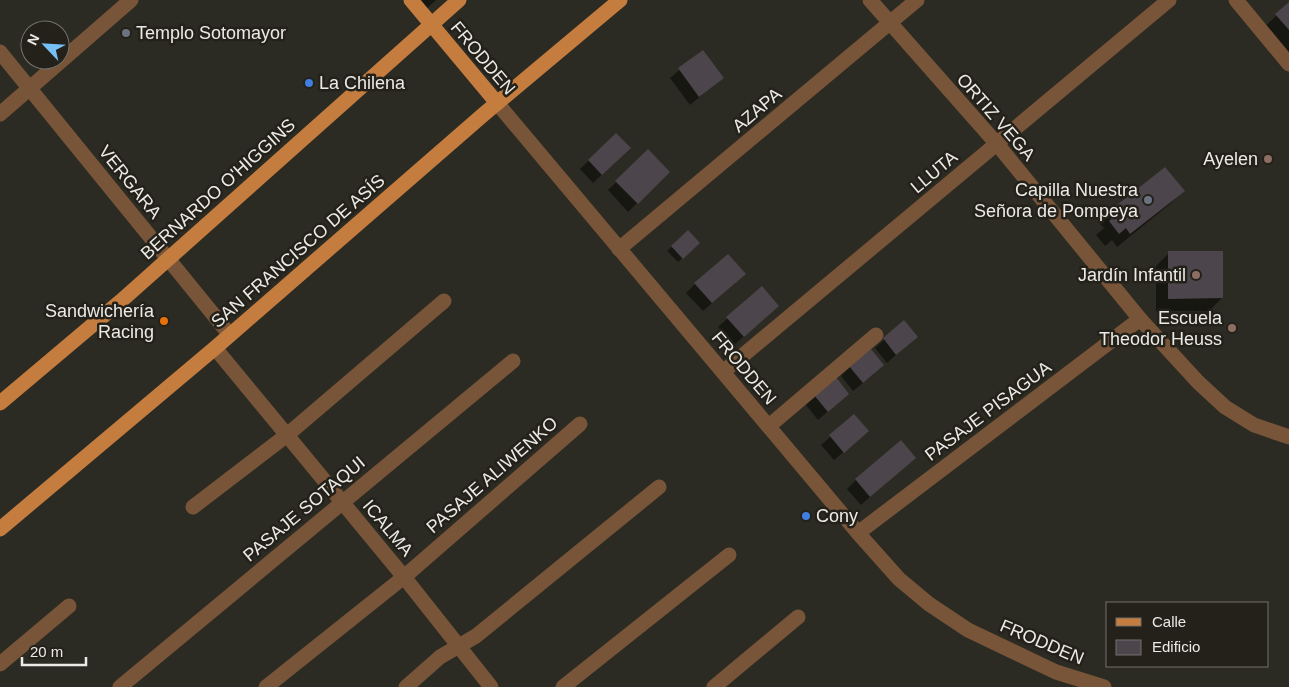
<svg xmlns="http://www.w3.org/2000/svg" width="1289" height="687" font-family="Arial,sans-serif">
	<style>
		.shadow { fill: #0007 }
		.building { fill: #4c454c }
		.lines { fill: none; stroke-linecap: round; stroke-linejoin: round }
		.minor { stroke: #785539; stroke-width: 15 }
		.major { stroke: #c47c3f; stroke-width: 15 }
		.worship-dot { fill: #6b7280; stroke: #232119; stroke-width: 2 }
		.shop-dot { fill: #3f7fe0; stroke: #232119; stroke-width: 2 }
		.education-dot { fill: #8d6e63; stroke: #232119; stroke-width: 2 }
		.food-dot { fill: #e8710a; stroke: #232119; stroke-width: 2 }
		.labels { text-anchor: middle; stroke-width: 5; stroke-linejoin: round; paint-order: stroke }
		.poi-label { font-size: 18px; fill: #ebeae5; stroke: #232119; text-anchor: end }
		.street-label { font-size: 18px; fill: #ebeae5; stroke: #232119 }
	</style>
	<rect width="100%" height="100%" fill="#2c2b23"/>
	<g class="shadow">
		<path d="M412,0H436L423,12Z"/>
		<path d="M1289,4V58L1263,28Z"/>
		<path d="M702,51L722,78L690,105L670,78Z"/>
		<path d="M616,134L620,157L593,183L580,169Z"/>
		<path d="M648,151L669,172L628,212L608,190Z"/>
		<path d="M1165,168L1183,191L1170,204L1117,247L1112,240L1105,246L1096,235L1104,228L1100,224L1113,210Z"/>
		<path d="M688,231L699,243L678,262L667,251Z"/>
		<path d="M1169,253L1222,298L1209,311H1156V266Z"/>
		<path d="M735,283L703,311L686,293L695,284Z"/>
		<path d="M762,288L768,315L734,345L718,327Z"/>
		<path d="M904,322L916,337L887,363L875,348Z"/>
		<path d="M850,367L874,374L853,391L841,376Z"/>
		<path d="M848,394L818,420L806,405L815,396Z"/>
		<path d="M854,416L858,440L834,460L821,445Z"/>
		<path d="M905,466L861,505L847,489L856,480Z"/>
	</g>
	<g class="building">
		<path d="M1289,2V30L1275,14Z"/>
		<path d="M703,50L724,78L699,97L678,68Z"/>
		<path d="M616,133L631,148L602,175L588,160Z"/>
		<path d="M648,149L670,172L638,204L615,181Z"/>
		<path d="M1165,167L1185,191L1130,234L1126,228L1119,234L1109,221L1116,215L1112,209Z"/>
		<path d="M688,230L700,243L683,259L671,246Z"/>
		<path d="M1168,251H1223V298L1168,299Z"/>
		<path d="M728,254L746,274L712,303L694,283Z"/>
		<path d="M762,286L779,306L744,337L726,317Z"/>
		<path d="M904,320L918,337L896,355L883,338Z"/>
		<path d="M870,348L884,365L863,383L849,366Z"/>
		<path d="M836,377L849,394L828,412L814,395Z"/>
		<path d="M854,414L869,431L844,453L829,435Z"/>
		<path d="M901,440L916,458L870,497L855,479Z"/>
	</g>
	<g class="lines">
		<g class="minor">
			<path d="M870,0L997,144L1140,319L1198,382L1225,407L1254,425L1289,437"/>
			<path d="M1236,0L1289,64"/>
			<path d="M0,52L230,335"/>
			<path d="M497,103L858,533L899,579L929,604L968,630L1056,672L1104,687"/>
			<path d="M0,114L131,0"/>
			<path d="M619,249L917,0"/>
			<path d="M215,348L404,577L491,687"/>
			<path d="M723,372L1169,0"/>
			<path d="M769,426L876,335"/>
			<path d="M193,507L287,435L444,301"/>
			<path d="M858,533L1140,319"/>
			<path d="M0,664L69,606"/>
			<path d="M120,687L513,361"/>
			<path d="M266,687L404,577L580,424"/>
			<path d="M406,687L440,657L476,636L659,487"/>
			<path d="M563,687L729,555"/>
			<path d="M714,687L798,617"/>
		</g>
		<g class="major">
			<path d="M411,0L497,103"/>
			<path d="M0,403L121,301L459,0"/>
			<path d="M0,529L215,348L484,114L620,0"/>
		</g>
	</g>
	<g class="worship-dot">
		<circle cx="126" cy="33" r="5"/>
		<circle cx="1148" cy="200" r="5"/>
	</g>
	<g class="shop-dot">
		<circle cx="309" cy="83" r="5"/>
		<circle cx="806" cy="516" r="5"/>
	</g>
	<g class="education-dot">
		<circle cx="1268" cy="159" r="5"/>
		<circle cx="1196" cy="275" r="5"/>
		<circle cx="1232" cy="328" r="5"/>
	</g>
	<circle class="food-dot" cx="164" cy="321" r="5"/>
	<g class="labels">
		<g class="poi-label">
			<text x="136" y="39" text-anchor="start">Templo Sotomayor</text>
			<text x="319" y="89" text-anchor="start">La Chilena</text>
			<text x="1258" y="165">Ayelen</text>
			<text x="1138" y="196">Capilla Nuestra<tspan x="1138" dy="21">Señora de Pompeya</tspan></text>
			<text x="1186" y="281">Jardín Infantil</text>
			<text x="154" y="317">Sandwichería<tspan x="154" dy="21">Racing</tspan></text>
			<text x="1222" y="324">Escuela<tspan x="1222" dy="21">Theodor Heuss</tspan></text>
			<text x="816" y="522" text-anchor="start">Cony</text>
		</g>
		<g class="street-label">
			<text transform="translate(483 58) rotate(50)" y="6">FRODDEN</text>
			<text transform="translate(757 110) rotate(-40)" y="6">AZAPA</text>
			<text transform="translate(996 117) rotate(49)" y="6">ORTIZ VEGA</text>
			<text transform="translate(934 172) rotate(-40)" y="6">LLUTA</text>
			<text transform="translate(130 182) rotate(51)" y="6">VERGARA</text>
			<text transform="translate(218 189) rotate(-42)" y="6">BERNARDO O'HIGGINS</text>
			<text transform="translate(298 251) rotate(-41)" y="6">SAN FRANCISCO DE ASÍS</text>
			<text transform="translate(744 368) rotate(50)" y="6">FRODDEN</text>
			<text transform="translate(988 411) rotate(-37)" y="6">PASAJE PISAGUA</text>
			<text transform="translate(492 475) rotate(-41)" y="6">PASAJE ALIWENKO</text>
			<text transform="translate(304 509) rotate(-40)" y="6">PASAJE SOTAQUI</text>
			<text transform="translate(388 528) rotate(50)" y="6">ICALMA</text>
			<text transform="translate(1042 642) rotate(23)" y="6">FRODDEN</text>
		</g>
	</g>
	<rect x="1106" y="602" width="162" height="65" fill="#232119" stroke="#73716b"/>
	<rect x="1116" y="618" width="25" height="8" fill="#c47c3f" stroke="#73716b"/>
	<text x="1152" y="627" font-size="15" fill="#ebeae5">Calle</text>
	<rect x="1116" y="640" width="25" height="15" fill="#4c454c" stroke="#73716b"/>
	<text x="1152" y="652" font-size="15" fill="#ebeae5">Edificio</text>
	<g transform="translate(45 45) rotate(295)"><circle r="24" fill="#232119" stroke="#73716b"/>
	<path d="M0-4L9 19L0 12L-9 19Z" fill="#77bff7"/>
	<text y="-8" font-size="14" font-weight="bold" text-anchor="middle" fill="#ebeae5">N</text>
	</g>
	<path d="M22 657v8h64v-8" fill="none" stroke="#ebeae5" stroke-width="2.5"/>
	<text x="30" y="657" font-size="15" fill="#ebeae5" stroke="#232119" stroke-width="4" paint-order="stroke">20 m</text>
</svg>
